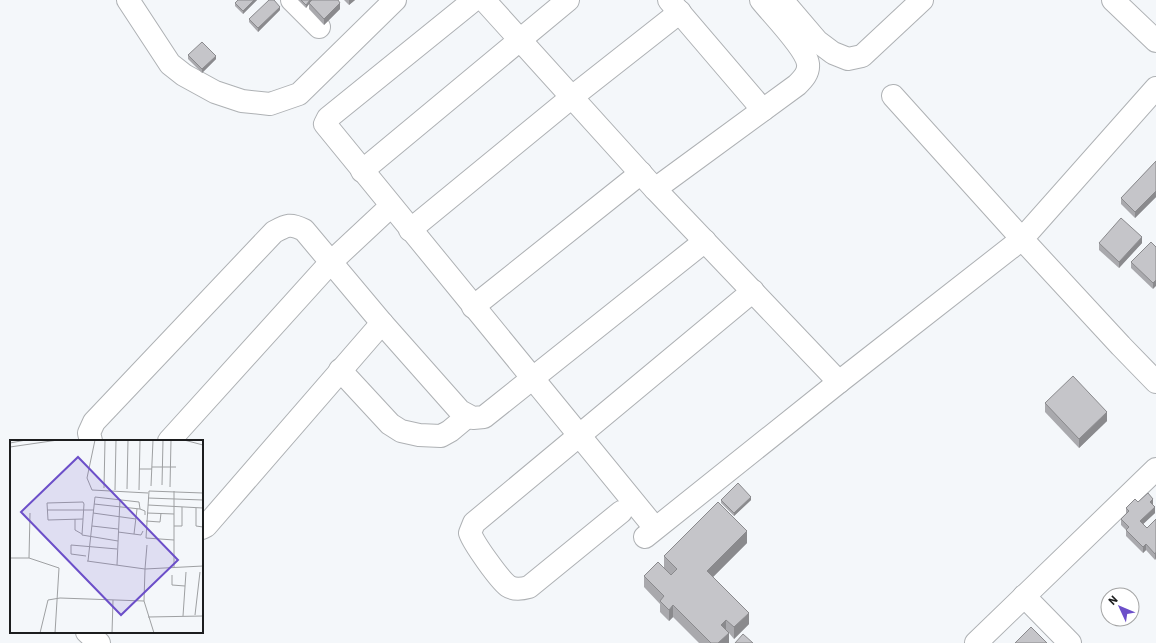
<svg xmlns="http://www.w3.org/2000/svg" width="1156" height="643" font-family="'IBM Plex Sans',sans-serif">
	<style>
		.lines { fill: none; stroke-linecap: round; stroke-linejoin: round }
		.street-casing { stroke: #aeb1b4; stroke-width: 24 }
		.street { stroke: #fff; stroke-width: 22 }
		.wall { fill: #a9a9ad }
		.shaded-wall { fill: #8a8a8d }
		.building { fill: #c5c5c9; stroke: #8a8a8d }
		.inset-road { fill: none; stroke: #9ea0a2; stroke-width: 1 }
		.view { fill: #6c4fc9; fill-opacity: 0.15; stroke: #6c4fc9; stroke-width: 2 }
		.inset-edge { fill: none; stroke: #1c1d1e; stroke-width: 2 }
	</style>
	<rect width="100%" height="100%" fill="#f4f7fa"/>
	<g class="lines">
		<defs>
			<g id="street">
				<path d="M128,0L170,64L184,75L215,92L242,101L270,104L299,94L395,0"/>
				<path d="M292,0L319,27"/>
				<path d="M474,0L328,118L325,124L655,528"/>
				<path d="M484,0L655,189L839,382"/>
				<path d="M669,0L763,110"/>
				<path d="M782,0L817,41L833,53L848,59L862,56L922,0"/>
				<path d="M1113,0L1156,41"/>
				<path d="M1156,88L1022,239L1121,346L1156,382"/>
				<path d="M362,171L568,0"/>
				<path d="M655,189L797,85C803,79 809,73 808,64C806,48 772,14 761,0"/>
				<path d="M410,230L572,97L680,12"/>
				<path d="M473,307L641,173"/>
				<path d="M340,370L390,424L401,431L419,435L441,436L450,431L468,416"/>
				<path d="M91,441L89,433L94,422L274,232C287,225 290,223 304,230L382,323L460,411L473,418L484,417L705,241"/>
				<path d="M169,441L331,262L391,206"/>
				<path d="M621,512L529,587C522,589 514,590 508,586C499,579 474,544 470,533L474,523L753,291"/>
				<path d="M202,528L206,526L382,323"/>
				<path d="M645,537L839,382L1022,239L893,96"/>
				<path d="M1024,596L1070,643"/>
				<path d="M87,632L99,643"/>
				<path d="M976,643L1156,469"/>
			</g>
		</defs>
		<use href="#street" class="street-casing"/>
		<use href="#street" class="street"/>
	</g>
	<g class="wall">
		<path d="M238,0H257L243,14L235,6V3Z"/>
		<path d="M298,0H338L340,9L324,25L309,9V4L306,8Z"/>
		<path d="M344,0H355L349,5Z"/>
		<path d="M280,10L258,32L249,22V19Z"/>
		<path d="M188,55L216,59L202,73L188,59Z"/>
		<path d="M1156,161V197L1135,218L1121,204V198Z"/>
		<path d="M1099,243H1142L1119,268L1099,250Z"/>
		<path d="M1156,247L1153,289L1131,268V262Z"/>
		<path d="M1045,403L1107,421L1079,448L1045,412Z"/>
		<path d="M721,500H751L734,516L721,503Z"/>
		<path d="M1138,502L1153,505L1155,513L1143,524L1147,528L1156,519V558L1155,560L1146,550L1143,553L1126,536V530L1121,525V519L1126,514V508Z"/>
		<path d="M747,543L713,577L749,624L734,639L729,633V643H699L673,617L669,621L660,612V604L644,587V576L664,567V556Z"/>
	</g>
	<g class="shaded-wall">
		<path d="M254,0H257L243,14V11Z"/>
		<path d="M310,0H314L309,3V4L306,8V5Z"/>
		<path d="M349,0H355L349,5Z"/>
		<path d="M340,3V9L324,25V19Z"/>
		<path d="M280,7V10L258,32V28Z"/>
		<path d="M216,56V59L202,73V69Z"/>
		<path d="M1156,191V197L1135,218V212Z"/>
		<path d="M1142,237V243L1119,268V262Z"/>
		<path d="M1156,280V286L1153,289V283Z"/>
		<path d="M1107,412V421L1079,448V439Z"/>
		<path d="M751,497V500L734,516V513Z"/>
		<path d="M1153,499V505L1150,502Z"/>
		<path d="M1155,507V513L1140,527V521Z"/>
		<path d="M747,531V543L707,583V571Z"/>
		<path d="M1146,544V550L1143,553V547Z"/>
		<path d="M1156,552V558L1155,560V554Z"/>
		<path d="M673,605V617L669,621V610Z"/>
		<path d="M749,613V624L734,639V627Z"/>
		<path d="M726,620V631L721,625Z"/>
		<path d="M729,633V643H718Z"/>
	</g>
	<g class="building">
		<path d="M238,0H254L243,11L235,3Z"/>
		<path d="M269,0H274L280,7L258,28L249,19Z"/>
		<path d="M301,0H310L306,5Z"/>
		<path d="M312,0H338L340,3L324,19L309,3Z"/>
		<path d="M202,42L216,56L202,69L188,55Z"/>
		<path d="M1156,161V191L1135,212L1121,198Z"/>
		<path d="M1121,218L1142,237L1119,262L1099,243Z"/>
		<path d="M1151,242L1156,247V280L1153,283L1131,262Z"/>
		<path d="M1073,376L1107,412L1079,439L1045,403Z"/>
		<path d="M738,483L751,497L734,513L721,500Z"/>
		<path d="M1148,493L1153,499L1150,502L1155,507L1140,521L1147,528L1156,519V552L1155,554L1146,544L1143,547L1126,530L1129,527L1121,519L1129,511L1126,508L1135,499L1138,502Z"/>
		<path d="M718,502L747,531L707,571L749,613L734,627L726,620L721,625L729,633L718,643H711L673,605L669,610L660,601L664,596L644,576L658,562L671,575L677,569L664,556Z"/>
		<path d="M1031,627L1047,643H1015Z"/>
		<path d="M743,634L753,643H735Z"/>
	</g>
	<g transform="translate(10 440)">
		<rect width="193" height="193" fill="#f4f7fa"/>
		<path class="inset-road" d="M85,0L77,38L82,50L138,53M174,0L193,5M0,3L16,0M0,7L48,0M142,27H166M129,29H142M152,45L153,0M141,46L143,0M160,47L161,0M94,48L95,0M117,49L118,0M105,50L106,0M129,50L130,0M164,51V127M138,58L193,60M84,64L130,69L135,71V75M138,65L193,68M186,68V86L193,87M37,70H84M83,73L126,79M137,73L164,74M65,79V90L72,94M73,79L38,80L37,63L73,62L74,64L72,95L108,101M136,81L150,82L151,73M82,86L108,89M164,86H172V67M108,92L131,95L133,91M124,94L127,69M164,100L136,98L139,51L193,53M76,116L61,114V105L107,109M0,118H19L49,128L45,193M19,118L20,73M77,121L135,129L137,105M78,121L85,57L129,62L130,69M107,125L110,59M162,135V145L175,146M185,175L190,132M173,176L176,132M138,177L193,176M30,193L38,160L50,158L134,161M102,193L103,160M144,193L134,161L135,129L193,126"/>
		<path class="view" d="M68,17L168,120L111,175L11,72Z"/>
		<rect width="193" height="193" class="inset-edge"/>
	</g>
	<g transform="translate(1120 607) rotate(314)"><circle r="19" fill="#ffffff" stroke="#a4a5a5"/>
	<path d="M0-3L7 15L0 10L-7 15Z" fill="#6c4fc9"/>
	<text y="-6" font-size="11" font-weight="bold" text-anchor="middle" fill="#1c1d1e">N</text>
	</g>
</svg>
